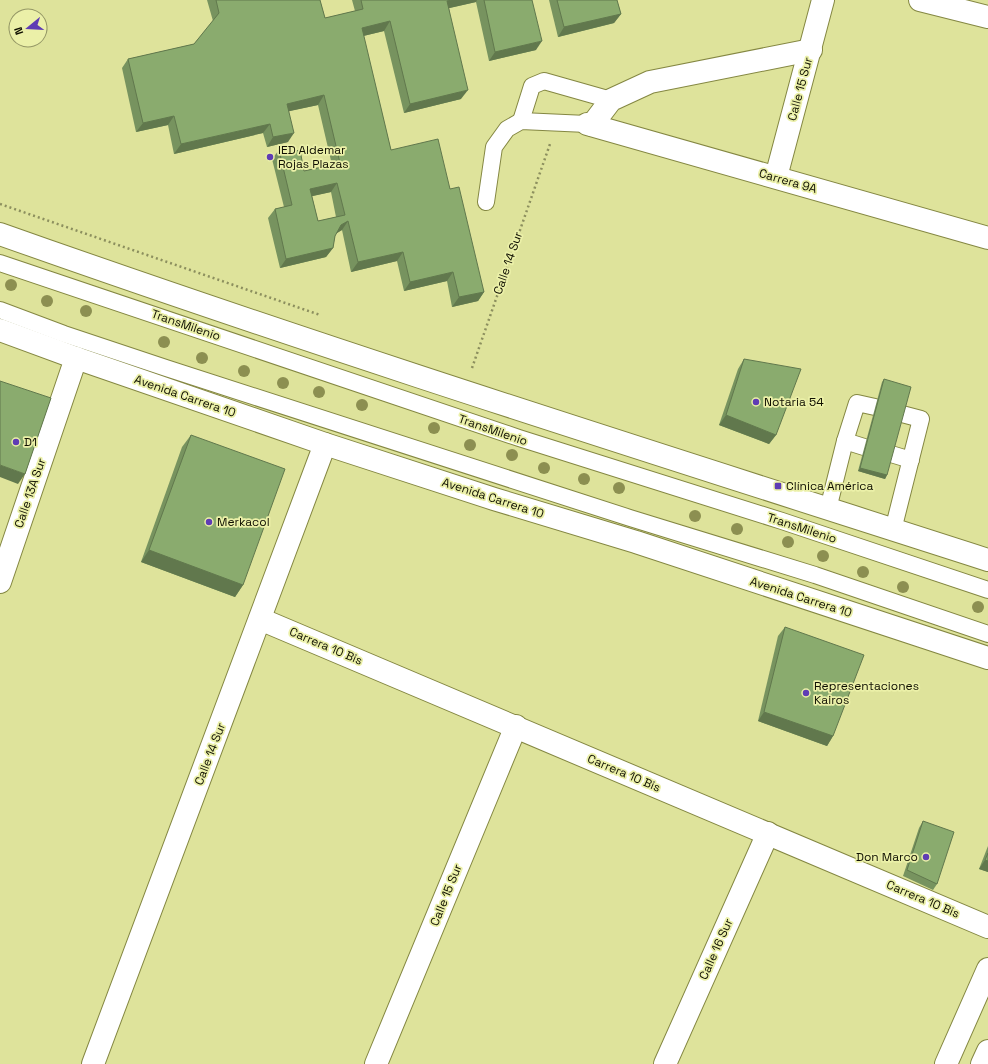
<svg xmlns="http://www.w3.org/2000/svg" width="988" height="1064" font-family="'Space Grotesk',sans-serif">
	<style>
		.lines { fill: none; stroke-linecap: round; stroke-linejoin: round }
		.service-casing { stroke: #848742; stroke-width: 18 }
		.minor-casing { stroke: #848742; stroke-width: 24 }
		.tertiary-casing { stroke: #848742; stroke-width: 24 }
		.primary-casing { stroke: #848742; stroke-width: 24 }
		.path { stroke: #8c8f5e; stroke-width: 2.5; stroke-dasharray: 2 3; stroke-linecap: butt }
		.service { stroke: #fff; stroke-width: 16 }
		.minor { stroke: #fff; stroke-width: 22 }
		.tertiary { stroke: #fff; stroke-width: 22 }
		.primary { stroke: #fff; stroke-width: 22 }
		.tree { fill: #8c8f51 }
		.wall { fill: #77935f; fill-rule: evenodd }
		.shaded-wall { fill: #61784d }
		.building { fill: #8aab6e; stroke: #61784d; fill-rule: evenodd }
		.poi-dot { fill: #5f3cb4; stroke: #ebf0a8; stroke-width: 1.5 }
		.labels { text-anchor: middle; stroke-width: 3.5; stroke-linejoin: round; paint-order: stroke }
		.street-label { font-size: 12px; fill: #0f0f00; stroke: #ebf0a8 }
		.poi-label { font-size: 12px; fill: #0f0f00; stroke: #ebf0a8; text-anchor: start }
	</style>
	<rect width="100%" height="100%" fill="#dee39b"/>
	<g class="lines">
		<defs>
			<g id="service">
				<path d="M521,121L532,86L544,81L611,100"/>
				<path d="M486,202L494,147L507,129L521,121L587,124"/>
				<path d="M0,263L519,438L782,521L988,590"/>
				<path d="M0,310L64,334L166,368L630,518L815,575L988,634"/>
				<path d="M845,441L864,447"/>
				<path d="M891,454L911,460"/>
				<path d="M828,509L845,441L857,403L875,407"/>
				<path d="M893,530L921,419L902,414"/>
			</g>
			<g id="minor">
				<path d="M920,0L988,17"/>
				<path d="M587,124L988,238"/>
				<path d="M592,125L611,100L650,82L811,50"/>
				<path d="M776,177L823,0"/>
				<path d="M0,582L76,358"/>
				<path d="M260,619L988,927"/>
				<path d="M93,1064L325,444"/>
				<path d="M376,1064L516,726"/>
				<path d="M665,1064L768,833"/>
			</g>
			<g id="tertiary">
				<path d="M946,1064L988,969"/>
				<path d="M982,1064L988,1051"/>
			</g>
			<g id="primary">
				<path d="M0,234C327,350 658,454 988,560"/>
				<path d="M0,330L76,358L325,444L494,499L636,542L988,658"/>
			</g>
		</defs>
		<use href="#service" class="service-casing"/>
		<use href="#minor" class="minor-casing"/>
		<use href="#tertiary" class="tertiary-casing"/>
		<use href="#primary" class="primary-casing"/>
		<g class="path">
			<path d="M0,204L320,315"/>
			<path d="M472,368L550,144"/>
		</g>
		<use href="#service" class="service"/>
		<use href="#minor" class="minor"/>
		<use href="#tertiary" class="tertiary"/>
		<use href="#primary" class="primary"/>
	</g>
	<g class="tree">
		<circle cx="11" cy="285" r="6"/>
		<circle cx="47" cy="301" r="6"/>
		<circle cx="86" cy="311" r="6"/>
		<circle cx="164" cy="342" r="6"/>
		<circle cx="202" cy="358" r="6"/>
		<circle cx="244" cy="371" r="6"/>
		<circle cx="283" cy="383" r="6"/>
		<circle cx="319" cy="392" r="6"/>
		<circle cx="362" cy="405" r="6"/>
		<circle cx="434" cy="428" r="6"/>
		<circle cx="470" cy="445" r="6"/>
		<circle cx="512" cy="455" r="6"/>
		<circle cx="544" cy="468" r="6"/>
		<circle cx="584" cy="479" r="6"/>
		<circle cx="619" cy="488" r="6"/>
		<circle cx="695" cy="516" r="6"/>
		<circle cx="737" cy="529" r="6"/>
		<circle cx="788" cy="542" r="6"/>
		<circle cx="823" cy="556" r="6"/>
		<circle cx="863" cy="572" r="6"/>
		<circle cx="903" cy="587" r="6"/>
		<circle cx="978" cy="607" r="6"/>
	</g>
	<g class="wall">
		<path d="M207,0H320L325,18L355,11L352,0H532L536,50L489,61L476,2L449,8L461,99L404,113L384,31L363,36L391,150L450,189L484,292L478,301L452,307L447,281L404,291L397,261L351,272L342,230L336,233L335,236L333,248L326,257L280,268L268,218L275,209L284,207L272,159L279,150L288,153L304,171L332,165L318,105L289,111L288,142L267,147L263,133L174,154L168,125L136,132L122,68L128,59L194,44L213,21ZM331,192L336,217L318,221L312,196Z"/>
		<path d="M549,0H617L621,14L614,23L558,37Z"/>
		<path d="M744,359L776,435L769,444L719,425L738,369Z"/>
		<path d="M884,379L887,475L885,479L858,471L882,382Z"/>
		<path d="M191,435L243,585L235,597L141,562L182,447Z"/>
		<path d="M785,627L833,736L827,746L758,721L778,636Z"/>
		<path d="M923,821L937,884L933,890L903,876L919,828Z"/>
		<path d="M988,846V872L979,869Z"/>
	</g>
	<g class="shaded-wall">
		<path d="M452,0H477L476,2L441,10L447,1Z"/>
		<path d="M621,14L614,23L558,37L564,27Z"/>
		<path d="M390,21L384,31L355,38L362,28Z"/>
		<path d="M542,41L536,50L489,61L495,52Z"/>
		<path d="M468,90L461,99L404,113L410,104Z"/>
		<path d="M324,95L318,105L281,113L287,104Z"/>
		<path d="M174,116L168,125L136,132L143,123Z"/>
		<path d="M270,124L263,133L174,154L181,144Z"/>
		<path d="M294,133L288,142L267,147L273,137Z"/>
		<path d="M337,183L331,192L304,198L310,189Z"/>
		<path d="M348,221L342,230L334,235L341,225Z"/>
		<path d="M333,248L326,257L280,268L286,259Z"/>
		<path d="M403,252L397,261L351,272L358,262Z"/>
		<path d="M453,272L447,281L404,291L410,282Z"/>
		<path d="M484,292L478,301L452,307L459,297Z"/>
		<path d="M726,415L776,435L769,444L719,425Z"/>
		<path d="M0,465L25,474L18,484L0,477Z"/>
		<path d="M860,468L887,475L885,479L858,471Z"/>
		<path d="M149,550L243,585L235,597L141,562Z"/>
		<path d="M764,712L833,736L827,746L758,721Z"/>
		<path d="M985,860L988,861V872L979,869Z"/>
	</g>
	<g class="building">
		<path d="M216,0H320L325,18L363,9L361,0H452L447,1L468,90L410,104L390,21L362,28L391,150L438,139L450,189L459,187L484,292L459,297L453,272L410,282L403,252L358,262L348,221L341,225L335,236L333,248L286,259L275,209L292,205L279,150L287,148L288,153L300,150L304,171L340,163L324,95L287,104L294,133L273,137L270,124L181,144L174,116L143,123L128,59L194,44L219,13ZM337,183L345,215L318,221L310,189Z"/>
		<path d="M484,0H532L542,41L495,52Z"/>
		<path d="M557,0H617L621,14L564,27Z"/>
		<path d="M744,359L801,369L776,435L726,415Z"/>
		<path d="M884,379L911,387L887,475L860,468Z"/>
		<path d="M0,381L51,398L25,474L0,465Z"/>
		<path d="M191,435L285,469L243,585L149,550Z"/>
		<path d="M785,627L864,655L833,736L764,712Z"/>
		<path d="M923,821L954,832L937,884L907,870Z"/>
		<path d="M988,853V861L985,860Z"/>
	</g>
	<g class="poi-dot">
		<circle cx="270" cy="157" r="4"/>
		<circle cx="756" cy="402" r="4"/>
		<circle cx="16" cy="442" r="4"/>
		<rect x="774" y="482" width="8" height="8" rx="2"/>
		<circle cx="209" cy="522" r="4"/>
		<circle cx="806" cy="693" r="4"/>
		<circle cx="926" cy="857" r="4"/>
	</g>
	<g class="labels">
		<g class="street-label">
			<text transform="translate(800 89) rotate(-75)" y="4">Calle 15 Sur</text>
			<text transform="translate(788 181) rotate(16)" y="4">Carrera 9A</text>
			<text transform="translate(508 263) rotate(-71)" y="4">Calle 14 Sur</text>
			<text transform="translate(186 325) rotate(19)" y="4">TransMilenio</text>
			<text transform="translate(185 396) rotate(19)" y="4">Avenida Carrera 10</text>
			<text transform="translate(493 430) rotate(19)" y="4">TransMilenio</text>
			<text transform="translate(30 493) rotate(-71)" y="4">Calle 13A Sur</text>
			<text transform="translate(493 498) rotate(18)" y="4">Avenida Carrera 10</text>
			<text transform="translate(802 528) rotate(18)" y="4">TransMilenio</text>
			<text transform="translate(801 597) rotate(18)" y="4">Avenida Carrera 10</text>
			<text transform="translate(326 646) rotate(23)" y="4">Carrera 10 Bis</text>
			<text transform="translate(210 754) rotate(-69)" y="4">Calle 14 Sur</text>
			<text transform="translate(624 773) rotate(23)" y="4">Carrera 10 Bis</text>
			<text transform="translate(446 895) rotate(-68)" y="4">Calle 15 Sur</text>
			<text transform="translate(923 899) rotate(23)" y="4">Carrera 10 Bis</text>
			<text transform="translate(716 949) rotate(-66)" y="4">Calle 16 Sur</text>
		</g>
		<g class="poi-label">
			<text x="278" y="154">IED Aldemar<tspan x="278" dy="14">Rojas Plazas</tspan></text>
			<text x="764" y="406">Notaria 54</text>
			<text x="24" y="446">D1</text>
			<text x="786" y="490">Clínica América</text>
			<text x="217" y="526">Merkacol</text>
			<text x="814" y="690">Representaciones<tspan x="814" dy="14">Kairos</tspan></text>
			<text x="918" y="861" text-anchor="end">Don Marco</text>
		</g>
	</g>
	<g transform="translate(28 28) rotate(252)"><circle r="19" fill="#ebf0a8" stroke="#939665"/>
	<path d="M0-3L7 15L0 10L-7 15Z" fill="#5f3cb4"/>
	<text y="-6" font-size="11" font-weight="bold" text-anchor="middle" fill="#0f0f00">N</text>
	</g>
</svg>
